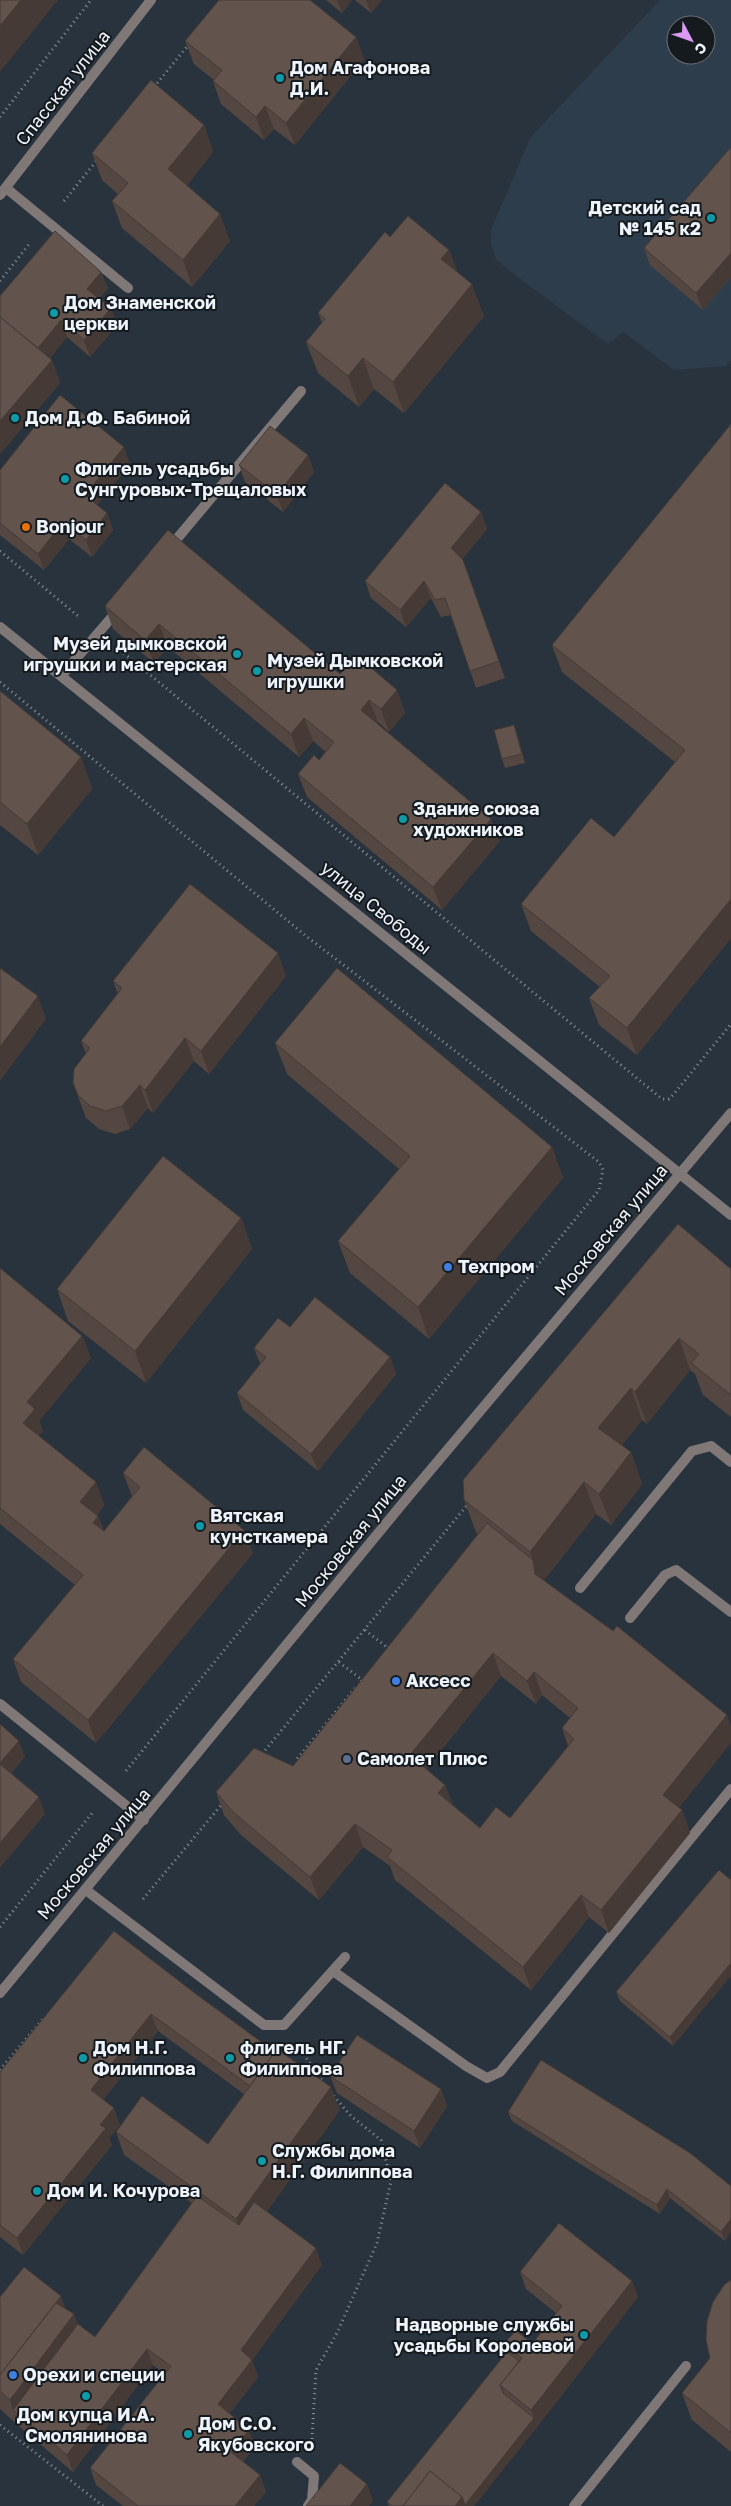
<svg xmlns="http://www.w3.org/2000/svg" width="731" height="2506" font-family="'Golos Text',sans-serif">
	<style>
		.built { fill: #2e3d4b; fill-rule: evenodd }
		.lines { fill: none; stroke-linecap: round; stroke-linejoin: round }
		.path { stroke: #8a939b; stroke-width: 3; stroke-dasharray: 1 4; stroke-linecap: butt }
		.lane { stroke: #807877; stroke-width: 10 }
		.street { stroke: #807877; stroke-width: 10 }
		.wall { fill: #544741; fill-rule: evenodd }
		.shaded-wall { fill: #453a35 }
		.building { fill: #62534c; stroke: #453a35; fill-rule: evenodd }
		.culture-dot { fill: #0f9aa8; stroke: #151a1e; stroke-width: 2 }
		.food-dot { fill: #e8710a; stroke: #151a1e; stroke-width: 2 }
		.shop-dot { fill: #3f7fe0; stroke: #151a1e; stroke-width: 2 }
		.service-dot { fill: #5c6f8a; stroke: #151a1e; stroke-width: 2 }
		.labels { text-anchor: middle; stroke-width: 4; stroke-linejoin: round; paint-order: stroke }
		.poi-label { font-size: 18px; font-weight: bold; fill: #eef4fb; stroke: #151a1e; text-anchor: start }
		.street-label { font-size: 18px; fill: #eef4fb; stroke: #151a1e }
	</style>
	<rect width="100%" height="100%" fill="#28333d"/>
	<path class="built" d="M660,0H731V360L726,366L674,370L623,332L608,344L511,272L496,259L491,243V230L530,138ZM676,25H706V55H676Z"/>
	<g class="lines">
		<g class="path">
			<path d="M154,87L190,43"/>
			<path d="M0,117L91,0"/>
			<path d="M64,201L98,159"/>
			<path d="M0,281L30,243"/>
			<path d="M0,551L78,616"/>
			<path d="M120,650L662,1099H669L673,1095L731,1024"/>
			<path d="M0,682L306,936L599,1162L603,1170L599,1190L125,1772"/>
			<path d="M365,1630L388,1648L390,1645"/>
			<path d="M339,1662L362,1680L360,1683"/>
			<path d="M262,1754L468,1504"/>
			<path d="M299,1763L297,1759L356,1687"/>
			<path d="M143,1899L222,1804"/>
			<path d="M0,1927L93,1812"/>
			<path d="M298,2046L323,2082"/>
			<path d="M0,2070L43,2019"/>
			<path d="M0,2425L103,2506"/>
			<path d="M312,2439L316,2370L337,2333L377,2243L391,2181L381,2140L351,2116L333,2095"/>
		</g>
		<g class="lane">
			<path d="M6,188L128,288"/>
			<path d="M170,547L301,391"/>
			<path d="M62,675L118,610"/>
			<path d="M580,1588L692,1451L711,1446L731,1462"/>
			<path d="M630,1618L665,1575L676,1570L731,1612"/>
			<path d="M0,1704L144,1820"/>
			<path d="M86,1890L264,2025H284L345,1957"/>
			<path d="M333,1971L466,2066L487,2078L500,2072L731,1789"/>
			<path d="M297,2462L314,2476L312,2500L308,2506"/>
			<path d="M574,2506L686,2366"/>
		</g>
		<g class="street">
			<path d="M0,195L151,0"/>
			<path d="M0,627L731,1215"/>
			<path d="M0,1993L412,1492L731,1113"/>
		</g>
	</g>
	<g class="wall">
		<path d="M326,0H352L342,13Z"/>
		<path d="M355,0H382L371,13Z"/>
		<path d="M356,37L364,59L295,145L274,129L264,140L221,104L213,81L214,80L194,64L185,41Z"/>
		<path d="M204,125L213,152L187,185L230,241L192,287L122,228L112,201L118,194L102,180L92,153Z"/>
		<path d="M731,147V277L703,310L650,265L644,248Z"/>
		<path d="M390,237L449,250L457,272L484,316L404,413L374,389L359,407L318,373L306,342L322,323L318,313Z"/>
		<path d="M101,272L108,288L99,299L111,308L117,325L90,357L67,337L50,358L52,360L60,383L0,454V296Z"/>
		<path d="M731,424V938L637,1055L599,1025L589,998L600,987L531,931L521,904L614,837L675,762L562,672L552,645Z"/>
		<path d="M308,455L314,472L283,512L245,482L239,465Z"/>
		<path d="M130,464L97,505L107,513L113,530L92,557L69,539L44,570L0,535V470Z"/>
		<path d="M481,512L487,529L462,559L469,577L505,678L476,688L451,615L441,617L431,598L406,627L371,598L365,581Z"/>
		<path d="M105,606L340,674L397,690L405,713L389,732L378,722L377,724L491,819L499,842L442,910L307,797L298,774L319,760L326,752L313,741L299,757L168,647L154,663L113,629Z"/>
		<path d="M0,691L81,757L92,789L38,855L0,825Z"/>
		<path d="M517,734L525,763L505,768L502,759Z"/>
		<path d="M286,976L209,1074L194,1061L153,1113L148,1108L130,1129L115,1134L99,1129L86,1118L73,1083L86,1054L81,1041L118,994L113,981Z"/>
		<path d="M275,1043L552,1147L563,1178L429,1339L350,1273L338,1241L399,1169L287,1074Z"/>
		<path d="M241,1218L252,1249L146,1383L68,1321L57,1289Z"/>
		<path d="M0,1268L82,1336L91,1358L39,1421L43,1431L39,1436L96,1482L104,1505L97,1515L98,1516L104,1531L132,1496L123,1473L253,1553L96,1743L21,1682L13,1659L75,1585L0,1524Z"/>
		<path d="M731,1269V1417L703,1395L695,1374L690,1370L647,1424L642,1420L622,1445L631,1452L642,1484L611,1525L596,1514L544,1580L679,1808L682,1810L690,1833L609,1933L589,1917L531,1990L395,1880L390,1866L363,1847L319,1900L241,1835L224,1815L216,1792L293,1766L478,1534L476,1532L464,1500ZM501,1676L536,1704L542,1695L570,1718L562,1728L568,1746L510,1818L480,1828L453,1806L445,1785L426,1769Z"/>
		<path d="M254,1348L390,1357L396,1374L318,1471L243,1410L237,1393L260,1364Z"/>
		<path d="M719,1870L673,2046L620,2001L616,1992Z"/>
		<path d="M114,1931L340,2110L267,2211L322,2265L252,2360L258,2377L229,2414L255,2446L243,2462L260,2475L266,2492L254,2506H123L96,2485L90,2468L165,2374L153,2365L73,2472L20,2427L0,2409V2297L65,2309L78,2324L95,2337L192,2203L124,2155L116,2132L208,2144L244,2094L158,2031L103,2100L120,2125L109,2138L112,2145L23,2255L0,2237V2072Z"/>
		<path d="M330,2076L441,2089L447,2106L420,2148L337,2093Z"/>
		<path d="M508,2112L731,2186L725,2241L670,2198L660,2214L512,2121Z"/>
		<path d="M520,2272L632,2281L638,2297L537,2427L474,2506H389L387,2502L507,2352L504,2344H532L556,2313L526,2289Z"/>
		<path d="M731,2280V2452L692,2420L682,2393L710,2358Z"/>
	</g>
	<g class="shaded-wall">
		<path d="M21,0H58L0,72V26Z"/>
		<path d="M337,0H352L342,13Z"/>
		<path d="M366,0H382L371,13Z"/>
		<path d="M356,37L364,59L295,145L286,123Z"/>
		<path d="M265,106L274,129L264,140L256,117Z"/>
		<path d="M204,125L213,152L178,196L168,169Z"/>
		<path d="M220,214L230,241L192,287L183,260Z"/>
		<path d="M449,250L461,281L441,259Z"/>
		<path d="M731,253V277L703,310L696,293Z"/>
		<path d="M101,272L108,288L93,306L87,289Z"/>
		<path d="M472,284L484,316L404,413L393,382Z"/>
		<path d="M111,308L117,325L90,357L84,340Z"/>
		<path d="M61,320L67,337L42,367L36,350Z"/>
		<path d="M363,358L374,389L359,407L348,376Z"/>
		<path d="M52,360L60,383L0,454V421Z"/>
		<path d="M124,447L130,464L91,512L85,495Z"/>
		<path d="M308,455L314,472L283,512L277,495Z"/>
		<path d="M481,512L487,529L457,565L451,548Z"/>
		<path d="M107,513L113,530L92,557L86,540Z"/>
		<path d="M63,522L69,539L44,570L38,554Z"/>
		<path d="M424,581L431,598L406,627L400,610Z"/>
		<path d="M159,624L168,647L154,663L145,640Z"/>
		<path d="M397,690L405,713L389,732L381,709Z"/>
		<path d="M369,700L378,722L369,733L361,710Z"/>
		<path d="M304,718L313,741L299,757L291,734Z"/>
		<path d="M514,725L517,734L525,763L522,754Z"/>
		<path d="M81,757L92,789L38,855L27,824Z"/>
		<path d="M491,819L499,842L442,910L433,887Z"/>
		<path d="M731,899V938L637,1055L627,1028Z"/>
		<path d="M278,953L286,976L209,1074L201,1051Z"/>
		<path d="M38,996L46,1019L0,1081V1047Z"/>
		<path d="M185,1038L194,1061L153,1113L145,1090Z"/>
		<path d="M140,1085L148,1108L130,1129L122,1106Z"/>
		<path d="M552,1147L563,1178L429,1339L418,1307Z"/>
		<path d="M241,1218L252,1249L146,1383L135,1351Z"/>
		<path d="M82,1336L91,1358L39,1421L43,1431L31,1446L23,1423L27,1402Z"/>
		<path d="M679,1338L690,1370L647,1424L635,1392Z"/>
		<path d="M390,1357L396,1374L318,1471L311,1454Z"/>
		<path d="M631,1388L642,1420L610,1460L598,1428Z"/>
		<path d="M631,1452L642,1484L611,1525L599,1494Z"/>
		<path d="M96,1482L104,1505L89,1524L80,1502Z"/>
		<path d="M584,1482L596,1514L541,1583L535,1574L533,1560L530,1552Z"/>
		<path d="M98,1516L107,1539L93,1523Z"/>
		<path d="M244,1530L253,1553L96,1743L88,1720Z"/>
		<path d="M493,1653L501,1676L418,1778L410,1755Z"/>
		<path d="M534,1672L542,1695L536,1704L527,1681Z"/>
		<path d="M727,1715L731,1726V1743L671,1818L663,1795Z"/>
		<path d="M19,1741L25,1757L6,1780L0,1765V1763Z"/>
		<path d="M445,1785L454,1807L438,1793Z"/>
		<path d="M39,1797L45,1814L0,1868V1843Z"/>
		<path d="M682,1810L690,1833L609,1933L601,1910Z"/>
		<path d="M355,1824L363,1847L319,1900L310,1877Z"/>
		<path d="M581,1895L589,1917L531,1990L523,1967Z"/>
		<path d="M731,1963V1976L673,2046L670,2037Z"/>
		<path d="M151,2014L158,2031L97,2107L91,2090Z"/>
		<path d="M331,2087L340,2110L245,2241L236,2219Z"/>
		<path d="M441,2089L447,2106L420,2148L414,2131Z"/>
		<path d="M114,2108L120,2125L109,2138L112,2145L23,2255L17,2238L100,2125Z"/>
		<path d="M667,2189L670,2198L660,2214L657,2205Z"/>
		<path d="M731,2219V2232L725,2241L721,2232Z"/>
		<path d="M316,2248L322,2265L251,2362L252,2360L258,2377L224,2421L218,2404L241,2350Z"/>
		<path d="M632,2281L638,2297L537,2427L474,2506H455L462,2497L534,2418L531,2410Z"/>
		<path d="M61,2296L67,2313L74,2314L84,2341L13,2410L10,2400L39,2323Z"/>
		<path d="M147,2349L153,2365L73,2472L67,2455Z"/>
		<path d="M249,2430L255,2446L237,2469L231,2452Z"/>
		<path d="M260,2475L266,2492L254,2506H235Z"/>
		<path d="M367,2484L373,2501L369,2506H350Z"/>
	</g>
	<g class="building">
		<path d="M0,0H21L0,26Z"/>
		<path d="M219,0H310L356,37L286,123L265,106L256,117L213,81L222,70L185,41Z"/>
		<path d="M151,80L204,125L168,169L220,214L183,260L112,201L128,183L92,153Z"/>
		<path d="M731,147V253L696,293L644,248Z"/>
		<path d="M408,216L449,250L441,259L472,284L393,382L363,358L348,376L306,342L325,319L318,313L385,232L390,237Z"/>
		<path d="M55,231L101,272L87,289L111,308L84,340L61,320L38,348L0,317V296Z"/>
		<path d="M0,317L52,360L0,421Z"/>
		<path d="M60,395L124,447L85,495L107,513L86,540L63,522L38,554L0,523V470Z"/>
		<path d="M731,424V899L627,1028L589,998L610,976L521,904L591,818L614,837L685,750L552,645Z"/>
		<path d="M270,426L308,455L277,495L239,465Z"/>
		<path d="M445,483L481,512L451,548L463,560L499,661L470,671L445,598L435,600L424,581L400,610L365,581Z"/>
		<path d="M168,530L340,674L356,655L397,690L381,709L369,700L361,710L491,819L433,887L298,774L314,755L319,760L334,742L304,718L291,734L159,624L145,640L105,606Z"/>
		<path d="M0,691L81,757L27,824L0,802Z"/>
		<path d="M514,725L522,754L502,759L494,730Z"/>
		<path d="M190,884L278,953L201,1051L185,1038L145,1090L140,1085L122,1106L106,1111L90,1106L78,1095L73,1083L74,1069L90,1048L81,1041L122,988L113,981Z"/>
		<path d="M0,968L38,996L0,1047Z"/>
		<path d="M337,968L552,1147L418,1307L338,1241L410,1156L275,1043Z"/>
		<path d="M163,1156L241,1218L135,1351L57,1289Z"/>
		<path d="M678,1224L731,1269V1395L691,1363L699,1354L679,1338L635,1392L631,1388L598,1428L631,1452L599,1494L584,1482L530,1552L464,1500L463,1480Z"/>
		<path d="M0,1268L82,1336L27,1402L35,1409L23,1423L96,1482L80,1502L98,1516L93,1523L104,1531L140,1487L123,1473L144,1447L244,1530L88,1720L13,1659L83,1575L0,1508Z"/>
		<path d="M315,1297L390,1357L311,1454L237,1393L266,1357L254,1348L278,1318L290,1327Z"/>
		<path d="M487,1523L533,1560L535,1574L613,1631L617,1626L727,1715L663,1795L682,1810L601,1910L581,1895L523,1967L387,1857L392,1850L355,1824L310,1877L233,1812L216,1792L254,1748L293,1766ZM493,1653L527,1681L534,1672L578,1708L562,1728L574,1739L510,1818L496,1807L480,1828L438,1793L445,1785L410,1755Z"/>
		<path d="M0,1724L19,1741L0,1763Z"/>
		<path d="M0,1764L39,1797L0,1843Z"/>
		<path d="M719,1870L731,1880V1963L670,2037L616,1992Z"/>
		<path d="M114,1931L196,1994L275,2052L250,2086L151,2014L91,2090L114,2108L100,2125L106,2128L17,2238L0,2225V2072Z"/>
		<path d="M357,2035L441,2089L414,2131L330,2076Z"/>
		<path d="M277,2049L331,2087L236,2219L116,2132L142,2096L208,2144Z"/>
		<path d="M541,2060L690,2153L731,2186V2219L721,2232L667,2189L657,2205L508,2112Z"/>
		<path d="M197,2196L239,2225L254,2202L316,2248L241,2350L252,2360L218,2404L249,2430L231,2452L260,2475L235,2506H138L90,2468L171,2366L147,2349L67,2455L13,2410L78,2324L95,2337Z"/>
		<path d="M559,2223L632,2281L531,2410L500,2385L522,2358L504,2344L516,2330L532,2344L562,2306L520,2272Z"/>
		<path d="M24,2267L61,2296L0,2375V2297Z"/>
		<path d="M731,2280V2433L682,2393L710,2358L706,2340L707,2321L713,2302L724,2285Z"/>
		<path d="M56,2303L74,2314L10,2400L0,2391V2375Z"/>
		<path d="M507,2352L519,2361L500,2385L503,2393L534,2418L465,2505L462,2497L430,2471L403,2506H392L387,2502Z"/>
		<path d="M340,2463L367,2484L350,2506H306Z"/>
		<path d="M430,2471L462,2497L455,2506H403Z"/>
	</g>
	<g class="culture-dot">
		<circle cx="280" cy="78" r="5"/>
		<circle cx="711" cy="218" r="5"/>
		<circle cx="54" cy="313" r="5"/>
		<circle cx="15" cy="418" r="5"/>
		<circle cx="65" cy="479" r="5"/>
		<circle cx="237" cy="654" r="5"/>
		<circle cx="257" cy="671" r="5"/>
		<circle cx="403" cy="819" r="5"/>
		<circle cx="200" cy="1526" r="5"/>
		<circle cx="83" cy="2058" r="5"/>
		<circle cx="230" cy="2058" r="5"/>
		<circle cx="262" cy="2161" r="5"/>
		<circle cx="37" cy="2191" r="5"/>
		<circle cx="584" cy="2335" r="5"/>
		<circle cx="86" cy="2396" r="5"/>
		<circle cx="188" cy="2434" r="5"/>
	</g>
	<circle class="food-dot" cx="26" cy="527" r="5"/>
	<g class="shop-dot">
		<circle cx="448" cy="1267" r="5"/>
		<circle cx="396" cy="1681" r="5"/>
		<circle cx="13" cy="2375" r="5"/>
	</g>
	<circle class="service-dot" cx="347" cy="1759" r="5"/>
	<g class="labels">
		<g class="poi-label">
			<text x="290" y="74">Дом Агафонова<tspan x="290" dy="21">Д.И.</tspan></text>
			<text x="701" y="214" text-anchor="end">Детский сад<tspan x="701" dy="21">№ 145 к2</tspan></text>
			<text x="64" y="309">Дом Знаменской<tspan x="64" dy="21">церкви</tspan></text>
			<text x="25" y="424">Дом Д.Ф. Бабиной</text>
			<text x="75" y="475">Флигель усадьбы<tspan x="75" dy="21">Сунгуровых-Трещаловых</tspan></text>
			<text x="36" y="533">Bonjour</text>
			<text x="227" y="650" text-anchor="end">Музей дымковской<tspan x="227" dy="21">игрушки и мастерская</tspan></text>
			<text x="267" y="667">Музей Дымковской<tspan x="267" dy="21">игрушки</tspan></text>
			<text x="413" y="815">Здание союза<tspan x="413" dy="21">художников</tspan></text>
			<text x="458" y="1273">Техпром</text>
			<text x="210" y="1522">Вятская<tspan x="210" dy="21">кунсткамера</tspan></text>
			<text x="406" y="1687">Аксесс</text>
			<text x="357" y="1765">Самолет Плюс</text>
			<text x="93" y="2054">Дом Н.Г.<tspan x="93" dy="21">Филиппова</tspan></text>
			<text x="240" y="2054">флигель НГ.<tspan x="240" dy="21">Филиппова</tspan></text>
			<text x="272" y="2157">Службы дома<tspan x="272" dy="21">Н.Г. Филиппова</tspan></text>
			<text x="47" y="2197">Дом И. Кочурова</text>
			<text x="574" y="2331" text-anchor="end">Надворные службы<tspan x="574" dy="21">усадьбы Королевой</tspan></text>
			<text x="23" y="2381">Орехи и специи</text>
			<text x="86" y="2421" text-anchor="middle">Дом купца И.А.<tspan x="86" dy="21">Смолянинова</tspan></text>
			<text x="198" y="2430">Дом С.О.<tspan x="198" dy="21">Якубовского</tspan></text>
		</g>
		<g class="street-label">
			<text transform="translate(63 88) rotate(-52)" y="6">Спасская улица</text>
			<text transform="translate(376 908) rotate(39)" y="6">улица Свободы</text>
			<text transform="translate(611 1230) rotate(-50)" y="6">Московская улица</text>
			<text transform="translate(351 1541) rotate(-51)" y="6">Московская улица</text>
			<text transform="translate(94 1854) rotate(-50)" y="6">Московская улица</text>
		</g>
	</g>
	<g transform="translate(691 40) rotate(131)"><circle r="24" fill="#151a1e" stroke="#6c7176"/>
	<path d="M0-4L9 19L0 12L-9 19Z" fill="#dc99f4"/>
	<text y="-8" font-size="14" font-weight="bold" text-anchor="middle" fill="#eef4fb">С</text>
	</g>
</svg>
